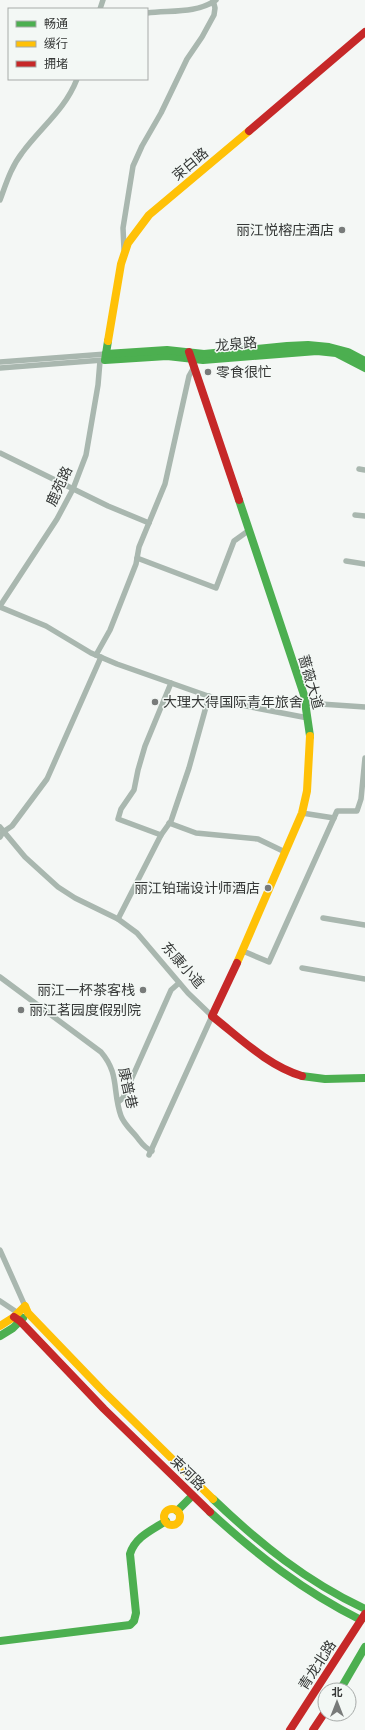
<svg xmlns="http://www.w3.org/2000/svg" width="365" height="1730" font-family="Barlow,'Noto Sans SC',sans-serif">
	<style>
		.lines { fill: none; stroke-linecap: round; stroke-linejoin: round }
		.street { stroke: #a9b7af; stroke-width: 5.5 }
		.fast { stroke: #4caf50; stroke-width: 8 }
		.slow { stroke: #ffc107; stroke-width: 8 }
		.jam { stroke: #c62828; stroke-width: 8 }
		.poi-dot { fill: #787b7a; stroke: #f3f8f5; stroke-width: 1.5 }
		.labels { text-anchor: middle; stroke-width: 3; stroke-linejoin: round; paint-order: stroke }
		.street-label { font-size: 14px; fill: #363837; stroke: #f3f8f5 }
		.poi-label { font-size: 14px; fill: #363837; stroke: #f3f8f5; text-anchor: end }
	</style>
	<rect width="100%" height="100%" fill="#f4f7f5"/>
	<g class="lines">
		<g class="street">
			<path d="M100,9L103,0"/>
			<path d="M147,13C170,10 196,14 216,0"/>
			<path d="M0,200C6,184 11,167 22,153C41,127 65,110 77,79"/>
			<path d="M124,249L123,228L133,166L142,146L161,113L187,59L202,37L214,15L215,8L213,0"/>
			<path d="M0,362L106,354"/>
			<path d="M0,368L103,360"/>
			<path d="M0,453L108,506L149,523"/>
			<path d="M359,469L365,470"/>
			<path d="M355,515L365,516"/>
			<path d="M137,558L216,588L234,541L248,531"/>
			<path d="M346,561L365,564"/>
			<path d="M0,606L57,519L73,489L86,455L98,385L100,361"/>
			<path d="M0,607L46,626L91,653L117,664L225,702L308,718"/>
			<path d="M96,655L110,630L136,564L139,547L165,484L189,376L194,367"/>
			<path d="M306,703L365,707"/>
			<path d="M302,813L334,818"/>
			<path d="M169,823L196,833L258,839L285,852"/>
			<path d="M0,827L25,857L58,887L75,898L118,919L137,933L188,993L212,1016L149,1155"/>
			<path d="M161,835L118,819L121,809L134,790L138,770L145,746L171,683"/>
			<path d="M0,837L3,832L12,826L47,779L101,657"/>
			<path d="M323,918L365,925"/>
			<path d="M118,919L161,835L171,821L189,768L209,696"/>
			<path d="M243,951L269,962L337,811H357L361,799L365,758"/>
			<path d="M302,968L365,979"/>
			<path d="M0,977L101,1052C120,1074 112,1091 121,1116C124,1124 131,1130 136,1136C141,1142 144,1148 152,1151"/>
			<path d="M118,1102L123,1098L171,990L179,983"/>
			<path d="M0,1250L25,1306"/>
			<path d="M0,1301L18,1313"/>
		</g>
		<g class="fast">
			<path d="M108,341L105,360L167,356L203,360L317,351L336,353L365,368"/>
			<path d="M106,354L167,350L204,354L287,346L308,345L329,347L348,352L365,361"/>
			<path d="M239,500L304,695L310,736"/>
			<path d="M302,1076L325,1079L365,1078"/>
			<path d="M0,1336L13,1328L23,1318"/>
			<path d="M213,1499C260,1544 306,1581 365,1609"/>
			<path d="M177,1511L192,1496"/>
			<path d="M210,1512C257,1555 303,1591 361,1620"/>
			<path d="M0,1641L130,1625L134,1621L136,1613L130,1554C135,1537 152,1530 166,1521"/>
			<path d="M340,1690L365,1647"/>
		</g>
		<g class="slow">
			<path d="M108,341L121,264L128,243L149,215L249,131"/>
			<path d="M237,963L302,813L307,791L310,736"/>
			<path d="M0,1326L14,1317L25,1306L28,1313L103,1391L213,1499"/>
			<circle cx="172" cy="1517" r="8"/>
		</g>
		<g class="jam">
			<path d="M249,131L365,32"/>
			<path d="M189,352L239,500"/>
			<path d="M237,963L212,1016C240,1038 268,1066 302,1076"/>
			<path d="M14,1317L20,1321L104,1409L210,1512"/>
			<path d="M290,1730L365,1614"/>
			<path d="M313,1730L325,1712"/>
		</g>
	</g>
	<g class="poi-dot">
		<circle cx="342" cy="230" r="4"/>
		<circle cx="208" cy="372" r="4"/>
		<circle cx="155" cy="702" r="4"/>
		<circle cx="268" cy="888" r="4"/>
		<circle cx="143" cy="990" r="4"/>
		<circle cx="21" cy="1010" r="4"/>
	</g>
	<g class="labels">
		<g class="street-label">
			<text transform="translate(190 164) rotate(-40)" y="5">束白路</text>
			<text transform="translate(236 344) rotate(-5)" y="5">龙泉路</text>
			<text transform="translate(59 486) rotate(-65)" y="5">鹿苑路</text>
			<text transform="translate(311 682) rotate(74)" y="5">蔷薇大道</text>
			<text transform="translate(183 965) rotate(49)" y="5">东康小道</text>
			<text transform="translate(128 1088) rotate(77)" y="5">康普巷</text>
			<text transform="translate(188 1473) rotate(44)" y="5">束河路</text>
			<text transform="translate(317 1665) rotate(-57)" y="5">青龙北路</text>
		</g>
		<g class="poi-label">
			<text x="334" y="235">丽江悦榕庄酒店</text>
			<text x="216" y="377" text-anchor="start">零食很忙</text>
			<text x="163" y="707" text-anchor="start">大理大得国际青年旅舍</text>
			<text x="260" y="893">丽江铂瑞设计师酒店</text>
			<text x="135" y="995">丽江一杯茶客栈</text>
			<text x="29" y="1015" text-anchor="start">丽江茗园度假别院</text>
		</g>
	</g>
	<rect x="8" y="8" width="140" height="72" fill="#f3f8f5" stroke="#a7aba9"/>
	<rect x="16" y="21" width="20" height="6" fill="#4caf50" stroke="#a7aba9"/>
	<text x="44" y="28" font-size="12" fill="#363837">畅通</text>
	<rect x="16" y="41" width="20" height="6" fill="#ffc107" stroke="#a7aba9"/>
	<text x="44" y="48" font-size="12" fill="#363837">缓行</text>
	<rect x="16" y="61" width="20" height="6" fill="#c62828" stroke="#a7aba9"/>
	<text x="44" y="68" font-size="12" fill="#363837">拥堵</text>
	<g transform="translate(337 1702)"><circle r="19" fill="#f3f8f5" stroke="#a7aba9"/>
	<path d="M0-3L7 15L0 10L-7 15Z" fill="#787b7a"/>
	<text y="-6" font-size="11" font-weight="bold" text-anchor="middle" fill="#363837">北</text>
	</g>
</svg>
